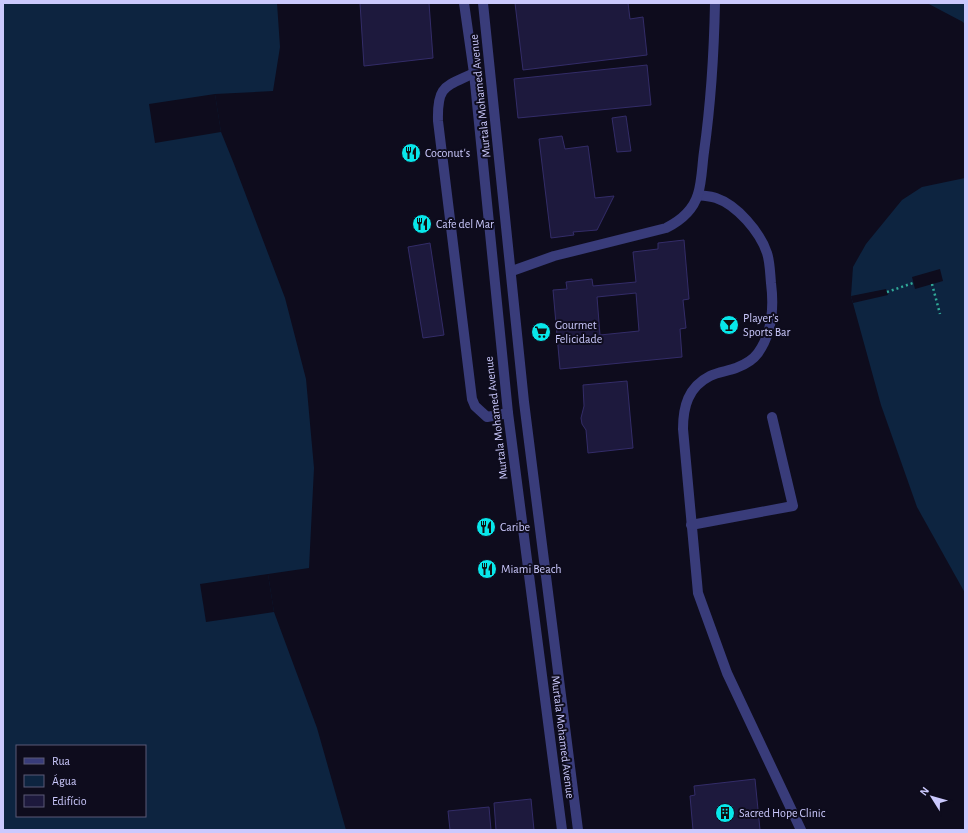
<svg xmlns="http://www.w3.org/2000/svg" width="968" height="833" font-family="'Alegreya Sans',sans-serif">
	<style>
		.water { fill: #0d2440; fill-rule: evenodd }
		.pier { fill: #0e0c1d }
		.building { fill: #1d193d; stroke: #332c68; fill-rule: evenodd }
		.lines { fill: none; stroke-linecap: round; stroke-linejoin: round }
		.path { stroke: #31aa98; stroke-width: 2.5; stroke-dasharray: 2 3; stroke-linecap: butt }
		.minor { stroke: #393c7a; stroke-width: 10 }
		.labels { text-anchor: middle; stroke-width: 4; stroke-linejoin: round; paint-order: stroke }
		.street-label { font-size: 12px; fill: #cbc9fd; stroke: #0e0c1d }
		.poi-label { font-size: 12px; fill: #cbc9fd; stroke: #0e0c1d; text-anchor: start }
	</style>
	<rect width="100%" height="100%" fill="#0e0c1d"/>
	<g class="water">
		<path d="M3,3H277L280,47L273,91L215,94L221,132L234,164L285,298L306,379L314,468L309,568L268,574L274,612L317,728L346,830H3ZM17,746H145V816H17Z"/>
		<path d="M927,3H965V25L963,22Z"/>
		<path d="M965,178V593L917,507L881,405L851,296L853,267L866,244L902,200L922,187Z"/>
	</g>
	<g class="pier">
		<path d="M215,94L221,132L155,143L149,104Z"/>
		<path d="M940,269L943,281L915,289L912,277Z"/>
		<path d="M886,289L888,295L853,303L851,296Z"/>
		<path d="M268,574L274,612L206,622L200,584Z"/>
	</g>
	<g class="building">
		<path d="M360,3H429L433,58L364,66Z"/>
		<path d="M515,3H628L630,19L643,17L647,55L523,70Z"/>
		<path d="M647,65L651,105L518,118L514,79Z"/>
		<path d="M626,116L631,151L617,152L612,118Z"/>
		<path d="M562,136L565,149L588,146L595,198L614,196L597,230L573,232L574,235L551,238L539,139Z"/>
		<path d="M684,240L689,299L683,300L686,328L680,329L682,357L560,369L553,290L567,289L566,282L592,279L593,286L636,282L633,252L658,249V243ZM636,293L639,331L600,335L597,297Z"/>
		<path d="M430,243L444,335L423,338L408,247Z"/>
		<path d="M627,381L633,448L588,453L586,430L582,424L581,418L584,406L583,385Z"/>
		<path d="M755,779L760,830H693L690,796L695,795L694,786Z"/>
		<path d="M531,799L534,830H496L494,803Z"/>
		<path d="M489,807L491,830H450L448,811Z"/>
	</g>
	<g class="lines">
		<g class="path">
			<path d="M932,284L940,314"/>
			<path d="M887,292L913,283"/>
		</g>
		<g class="minor">
			<path d="M464,3L474,73L508,413L562,830"/>
			<path d="M483,3L524,402L578,830"/>
			<path d="M474,73C445,87 437,85 438,121L472,399L475,406L487,417L508,413"/>
			<path d="M698,195C704,196 710,196 716,198C737,205 760,232 767,253C770,262 770,273 771,283C774,307 773,332 758,353C753,360 744,365 736,368C728,371 718,372 710,376C688,387 683,407 683,429L698,593L727,673L801,830"/>
			<path d="M512,271L554,256L666,228C680,221 693,211 698,194C702,181 702,166 704,152C711,102 714,53 715,3"/>
			<path d="M691,525L793,506L772,417"/>
		</g>
	</g>
	<defs>
		<symbol id="restaurant-disc" viewBox="-11 -11 22 22"><circle r="9.5" fill="#08e7ea" stroke="#0e0c1d"/><path d="M-5-6h1v4h1v-4h1v4h1v-4h1v5L-1.5 .5V6h-2V.5L-5-1ZM5-6V6H3V1.5H1.5Q1.5-4 5-6Z" fill="#111"/></symbol>
		<symbol id="bar-disc" viewBox="-11 -11 22 22"><circle r="9.5" fill="#08e7ea" stroke="#0e0c1d"/><path d="M-6-5H6L.8 .8V4.5H3.5V6h-7V4.5H-.8V.8Z" fill="#111"/></symbol>
		<symbol id="supermarket-disc" viewBox="-11 -11 22 22"><circle r="9.5" fill="#08e7ea" stroke="#0e0c1d"/><path d="M-6-5.5h2.5l.6 2H6L4.5 2H-2.5L-4.4-4H-6ZM-1.5 3.2a1.3 1.3 0 1 0 .1 0ZM3 3.2a1.3 1.3 0 1 0 .1 0Z" fill="#111"/></symbol>
		<symbol id="building-disc" viewBox="-11 -11 22 22"><circle r="9.5" fill="#08e7ea" stroke="#0e0c1d"/><path d="M-4-6H4V6H1V3H-1V6H-4ZM-2.5-4.3h1.7v1.8h-1.7ZM.8-4.3h1.7v1.8H.8ZM-2.5-1h1.7V.8h-1.7ZM.8-1h1.7V.8H.8Z" fill="#111"/></symbol>
	</defs>
	<g fill-rule="evenodd">
		<use href="#restaurant-disc" x="400" y="142" width="22" height="22"/>
		<use href="#restaurant-disc" x="411" y="213" width="22" height="22"/>
		<use href="#bar-disc" x="718" y="314" width="22" height="22"/>
		<use href="#supermarket-disc" x="530" y="321" width="22" height="22"/>
		<use href="#restaurant-disc" x="475" y="516" width="22" height="22"/>
		<use href="#restaurant-disc" x="476" y="558" width="22" height="22"/>
		<use href="#building-disc" x="714" y="802" width="22" height="22"/>
	</g>
	<g class="labels">
		<g class="street-label">
			<text transform="translate(480 96) rotate(-96)" y="4">Murtala Mohamed Avenue</text>
			<text transform="translate(496 418) rotate(-97)" y="4">Murtala Mohamed Avenue</text>
			<text transform="translate(563 737) rotate(83)" y="4">Murtala Mohamed Avenue</text>
		</g>
		<g class="poi-label">
			<text x="425" y="157">Coconut's</text>
			<text x="436" y="228">Cafe del Mar</text>
			<text x="743" y="322">Player’s<tspan x="743" dy="14">Sports Bar</tspan></text>
			<text x="555" y="329">Gourmet<tspan x="555" dy="14">Felicidade</tspan></text>
			<text x="500" y="531">Caribe</text>
			<text x="501" y="573">Miami Beach</text>
			<text x="739" y="817">Sacred Hope Clinic</text>
		</g>
	</g>
	<rect width="968" height="833" fill="none" stroke="#cbc9fd" stroke-width="8"/>
	<rect x="16" y="745" width="130" height="72" fill="#0e0c1d" stroke="#5a5877"/>
	<rect x="24" y="758" width="20" height="6" fill="#393c7a" stroke="#5a5877"/>
	<text x="52" y="765" font-size="12" fill="#cbc9fd">Rua</text>
	<rect x="24" y="775" width="20" height="12" fill="#0d2440" stroke="#5a5877"/>
	<text x="52" y="785" font-size="12" fill="#cbc9fd">Água</text>
	<rect x="24" y="795" width="20" height="12" fill="#1d193d" stroke="#5a5877"/>
	<text x="52" y="805" font-size="12" fill="#cbc9fd">Edifício</text>
	<g transform="translate(932 797) rotate(307)" stroke="#0e0c1d" stroke-width="3" paint-order="stroke">
	<path d="M0-3L7 15L0 10L-7 15Z" fill="#cbc9fd"/>
	<text y="-6" font-size="11" font-weight="bold" text-anchor="middle" fill="#cbc9fd">N</text>
	</g>
</svg>
